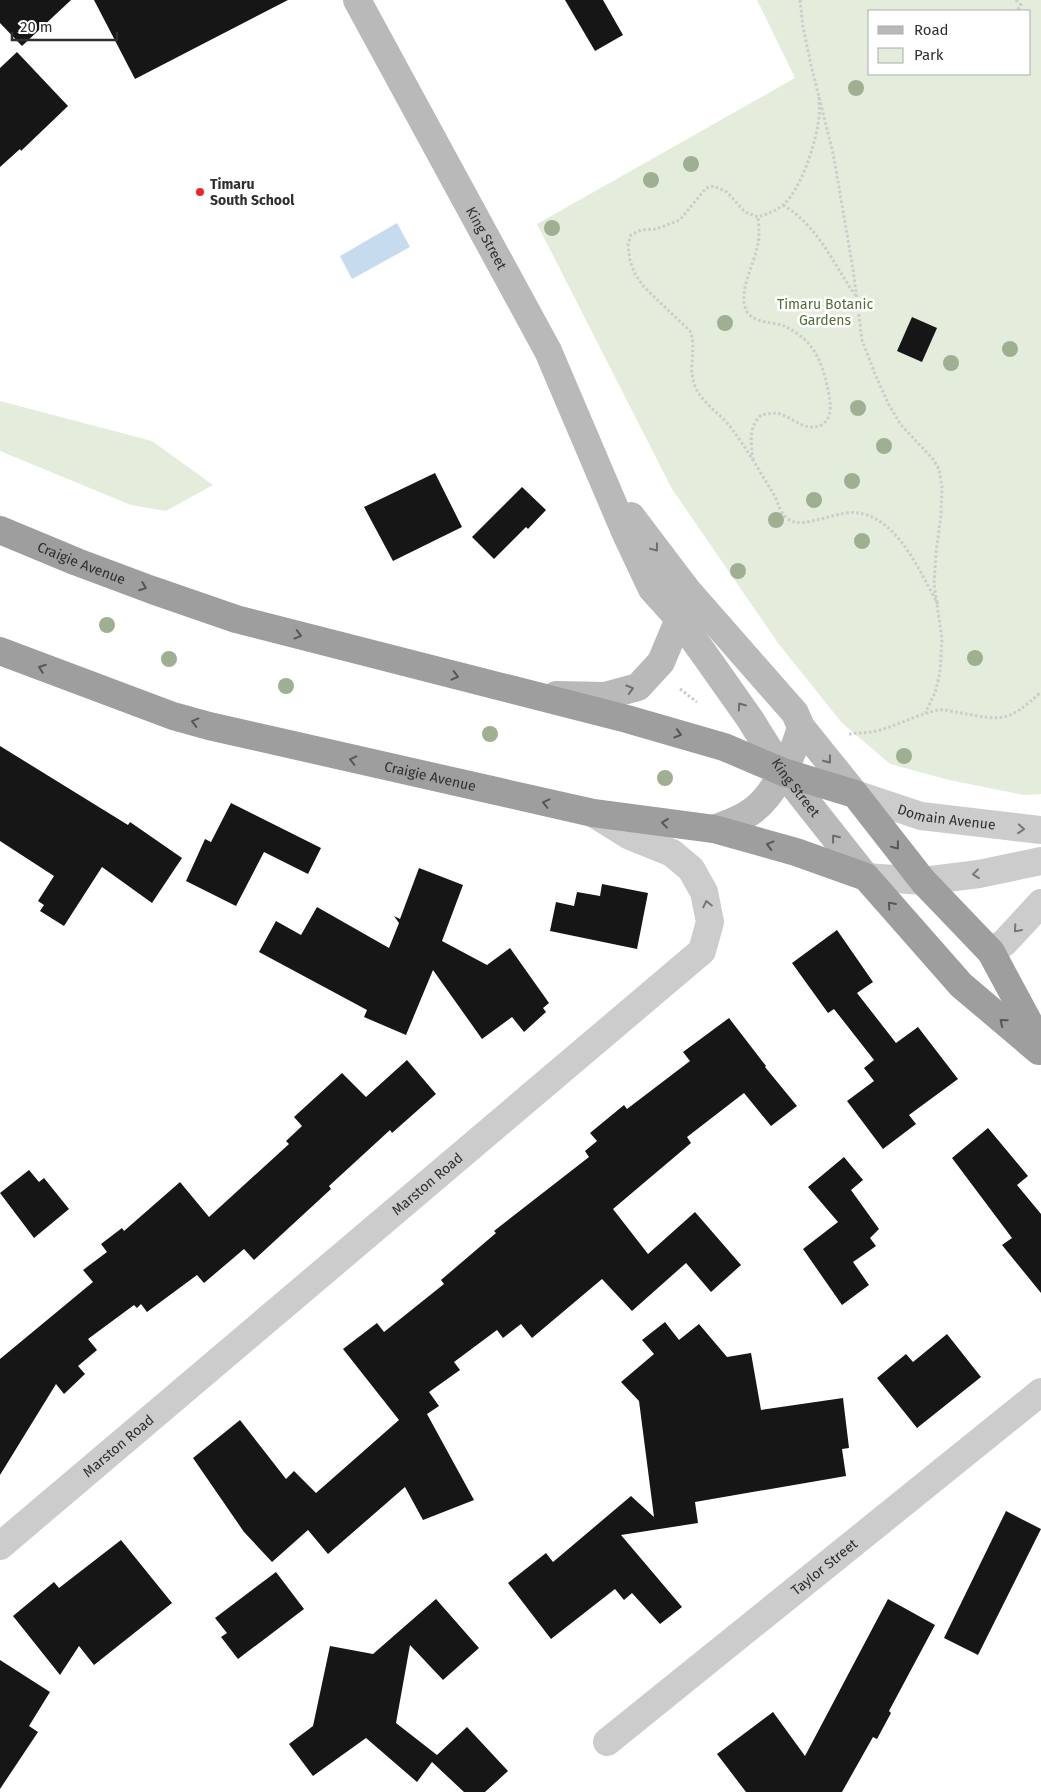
<svg xmlns="http://www.w3.org/2000/svg" width="1041" height="1792" font-family="'Fira Sans',sans-serif">
	<style>
		.green { fill: #e4eddb; fill-rule: evenodd }
		.water { fill: #c6dcee }
		.building { fill: #161616 }
		.lines { fill: none; stroke-linecap: round; stroke-linejoin: round }
		.path { stroke: #ccc; stroke-width: 3; stroke-dasharray: 2.5 2.5; stroke-linecap: butt }
		.minor { stroke: #ccc; stroke-width: 28 }
		.secondary { stroke: #b9b9b9; stroke-width: 28 }
		.trunk { stroke: #9e9e9e; stroke-width: 28 }
		.tree { fill: #9eaf92 }
		.oneway { stroke: #6d6d6d }
		.oneway2 { stroke: #565656 }
		.oneway3 { stroke: #767676 }
		.poi-dot { fill: #f22426; stroke: #fff; stroke-width: 2 }
		.labels { text-anchor: middle; stroke-width: 5; stroke-linejoin: round; paint-order: stroke }
		.poi-label { font-size: 14px; font-weight: bold; fill: #2f2f2f; stroke: #fff; text-anchor: start }
		.street-label { font-size: 14px; fill: #2f2f2f; stroke: #fff }
		.park-label { font-size: 14px; fill: #4e6e38; stroke: #fff }
	</style>
	<rect width="100%" height="100%" fill="#fff"/>
	<g class="green">
		<path d="M757,0H1041V794L1024,795L949,780L890,764L842,723L778,643L672,489L537,224L795,78ZM870,11H1030V74H870Z"/>
		<path d="M0,401L152,441L213,485L166,511L131,505L0,451Z"/>
	</g>
	<path class="water" d="M397,223L410,247L352,279L340,256Z"/>
	<g class="building">
		<path d="M0,0H71L22,46L0,23Z"/>
		<path d="M94,0H288L135,79Z"/>
		<path d="M565,0H603L623,35L595,51Z"/>
		<path d="M17,52L68,106L21,151L20,149L0,167V68Z"/>
		<path d="M912,317L937,328L922,362L897,351Z"/>
		<path d="M435,473L462,527L393,561L364,507Z"/>
		<path d="M522,487L546,510L528,529L526,527L494,559L472,537Z"/>
		<path d="M0,746L128,825L130,822L182,858L152,903L102,867L64,926L40,911L44,905L38,901L54,876L0,841Z"/>
		<path d="M231,803L321,848L308,874L264,852L236,906L186,881L205,839L211,842Z"/>
		<path d="M419,868L463,885L442,941L487,965L510,948L549,1003L543,1008L546,1012L524,1032L512,1017L482,1039L433,970L406,1035L364,1017L367,1010L259,952L276,921L301,935L317,907L389,948L399,923L394,916L400,919Z"/>
		<path d="M602,884L648,893L637,949L550,931L556,902L574,906L577,892L600,896Z"/>
		<path d="M837,930L873,982L857,993L896,1043L918,1027L958,1079L909,1115L916,1124L883,1149L847,1101L874,1081L864,1068L874,1060L834,1009L828,1013L792,963Z"/>
		<path d="M729,1018L766,1066L765,1067L797,1106L771,1126L744,1093L687,1137L691,1143L613,1209L648,1254L695,1212L741,1265L711,1292L686,1263L632,1311L602,1279L532,1338L521,1324L503,1338L497,1330L454,1362L460,1370L429,1392L439,1406L427,1414L474,1500L423,1520L405,1487L328,1554L308,1530L272,1562L244,1532L193,1458L240,1420L286,1479L294,1471L316,1493L399,1420L343,1349L377,1323L384,1332L444,1284L441,1280L496,1233L494,1231L589,1157L585,1151L597,1141L590,1133L624,1105L627,1109L690,1061L683,1052Z"/>
		<path d="M407,1060L436,1094L392,1133L390,1130L329,1186L331,1189L254,1260L244,1249L204,1283L197,1275L147,1312L141,1304L137,1308L134,1305L88,1339L97,1350L78,1366L85,1374L64,1394L56,1384L0,1475V1359L93,1282L83,1270L107,1252L101,1244L122,1228L124,1231L180,1182L209,1217L289,1144L286,1141L302,1126L294,1117L342,1073L366,1097Z"/>
		<path d="M988,1128L1028,1176L1017,1185L1041,1214V1293L1002,1245L1012,1238L952,1158Z"/>
		<path d="M844,1157L863,1180L851,1190L879,1229L870,1238L876,1246L853,1262L869,1285L842,1305L803,1249L838,1222L808,1187Z"/>
		<path d="M29,1170L39,1182L44,1178L69,1209L34,1238L0,1193Z"/>
		<path d="M665,1322L679,1340L699,1324L727,1357L751,1353L761,1410L843,1398L849,1448L842,1449L846,1476L695,1502L698,1523L621,1535L682,1607L660,1624L632,1593L624,1600L615,1589L551,1639L508,1583L546,1553L553,1562L631,1496L654,1517L639,1401L621,1382L654,1354L642,1340Z"/>
		<path d="M947,1334L981,1377L917,1428L877,1378L906,1354L913,1362Z"/>
		<path d="M1006,1511L1041,1529L978,1655L944,1638Z"/>
		<path d="M121,1540L172,1603L94,1665L79,1646L60,1675L13,1616L54,1582L59,1588Z"/>
		<path d="M276,1572L304,1609L238,1659L221,1637L227,1633L215,1618Z"/>
		<path d="M436,1599L479,1648L443,1680L410,1645L396,1723L437,1755L467,1727L508,1771L485,1792H464L432,1762L417,1782L366,1738L313,1776L289,1744L313,1726L330,1646L373,1654Z"/>
		<path d="M888,1599L935,1625L889,1711L891,1713L877,1739L873,1737L842,1792H746L717,1754L773,1712L805,1756Z"/>
		<path d="M0,1660L50,1692L29,1726L38,1732L0,1789Z"/>
	</g>
	<g class="lines">
		<g class="path">
			<path d="M800,0L803,27L811,65L833,153L853,269L862,340L875,374L889,405L901,425L933,459L939,469L942,487L941,515L936,553L934,584L942,639L940,673L935,693L925,713"/>
			<path d="M1016,0L1021,5L1017,11"/>
			<path d="M819,97C819,106 820,115 818,124C814,148 801,189 783,205C776,211 767,214 758,217L745,212L727,192L714,186L706,188L680,220L656,229L641,230L631,235L628,244L630,261L635,274L644,287L690,331C697,347 688,365 694,383C700,403 720,412 732,429C747,449 760,472 773,493C778,501 780,514 788,519C798,526 810,521 821,519C833,516 847,511 858,513C898,518 921,574 938,604"/>
			<path d="M783,205C818,226 833,263 855,295"/>
			<path d="M753,460C751,443 748,428 761,415C767,414 774,412 780,414C793,418 804,431 819,426C830,422 831,411 830,401C827,382 822,359 809,344C803,337 793,330 784,326C771,321 750,324 745,307C740,289 753,266 757,248C760,238 759,228 758,217"/>
			<path d="M680,689L697,702"/>
			<path d="M849,734C856,733 864,733 872,732C895,727 915,715 938,710C945,709 954,712 961,713C1004,721 1008,722 1041,692"/>
		</g>
		<g class="minor">
			<path id="s1" d="M855,794L921,816L1041,830"/>
			<path d="M866,877L923,881L979,874L1041,861"/>
			<path d="M991,952L1005,942L1041,903"/>
			<path id="s2" d="M0,1546L702,951L710,922L704,892L691,869L672,853L630,836L593,813"/>
			<path id="s3" d="M607,1742L1041,1392"/>
		</g>
		<g class="secondary">
			<path id="s4" d="M357,0L548,351L626,534L652,589L679,619L707,658L750,719L783,772L866,877"/>
			<path d="M631,516L687,590L795,713L801,727L855,794"/>
			<path d="M556,695L605,696L638,687L661,662L679,619"/>
			<path d="M714,829C724,825 736,821 746,815C773,801 793,755 801,727"/>
		</g>
		<g class="trunk">
			<path id="s5" d="M0,530L77,562L152,590L236,619L627,719L724,747L783,772L855,794L923,881L991,952L1041,1045"/>
			<path id="s6" d="M0,651L173,716L209,726L593,813L714,829L796,852L866,877L961,985L1039,1051"/>
		</g>
	</g>
	<g class="tree">
		<circle cx="856" cy="88" r="8"/>
		<circle cx="691" cy="164" r="8"/>
		<circle cx="651" cy="180" r="8"/>
		<circle cx="552" cy="228" r="8"/>
		<circle cx="725" cy="323" r="8"/>
		<circle cx="1010" cy="349" r="8"/>
		<circle cx="951" cy="363" r="8"/>
		<circle cx="858" cy="408" r="8"/>
		<circle cx="884" cy="446" r="8"/>
		<circle cx="852" cy="481" r="8"/>
		<circle cx="814" cy="500" r="8"/>
		<circle cx="776" cy="520" r="8"/>
		<circle cx="862" cy="541" r="8"/>
		<circle cx="738" cy="571" r="8"/>
		<circle cx="107" cy="625" r="8"/>
		<circle cx="975" cy="658" r="8"/>
		<circle cx="169" cy="659" r="8"/>
		<circle cx="286" cy="686" r="8"/>
		<circle cx="490" cy="734" r="8"/>
		<circle cx="904" cy="756" r="8"/>
		<circle cx="665" cy="778" r="8"/>
	</g>
	<defs><path id="oneway-chevron" d="M-2-3.5L2.5 0L-2 3.5" fill="none" stroke-width="1.6" stroke-linecap="round" stroke-linejoin="round" transform="scale(1.25)"/></defs>
	<g class="oneway">
		<use href="#oneway-chevron" transform="translate(655 548) rotate(53)"/>
		<use href="#oneway-chevron" transform="translate(630 689) rotate(-17)"/>
		<use href="#oneway-chevron" transform="translate(741 706) rotate(-125)"/>
		<use href="#oneway-chevron" transform="translate(828 760) rotate(52)"/>
		<use href="#oneway-chevron" transform="translate(835 838) rotate(-128)"/>
	</g>
	<g class="oneway2">
		<use href="#oneway-chevron" transform="translate(143 587) rotate(21)"/>
		<use href="#oneway-chevron" transform="translate(298 635) rotate(15)"/>
		<use href="#oneway-chevron" transform="translate(42 668) rotate(-160)"/>
		<use href="#oneway-chevron" transform="translate(455 676) rotate(14)"/>
		<use href="#oneway-chevron" transform="translate(195 722) rotate(-165)"/>
		<use href="#oneway-chevron" transform="translate(678 734) rotate(17)"/>
		<use href="#oneway-chevron" transform="translate(353 760) rotate(-167)"/>
		<use href="#oneway-chevron" transform="translate(546 803) rotate(-167)"/>
		<use href="#oneway-chevron" transform="translate(665 823) rotate(-173)"/>
		<use href="#oneway-chevron" transform="translate(770 845) rotate(-165)"/>
		<use href="#oneway-chevron" transform="translate(896 846) rotate(52)"/>
		<use href="#oneway-chevron" transform="translate(891 905) rotate(-131)"/>
		<use href="#oneway-chevron" transform="translate(1003 1022) rotate(-141)"/>
	</g>
	<g class="oneway3">
		<use href="#oneway-chevron" transform="translate(1021 829) rotate(5)"/>
		<use href="#oneway-chevron" transform="translate(976 874) rotate(173)"/>
		<use href="#oneway-chevron" transform="translate(707 904) rotate(-102)"/>
		<use href="#oneway-chevron" transform="translate(1017 929) rotate(131)"/>
	</g>
	<circle class="poi-dot" cx="200" cy="192" r="5"/>
	<g class="labels">
		<g class="poi-label">
			<text x="210" y="189">Timaru<tspan x="210" dy="16">South School</tspan></text>
		</g>
		<g class="street-label">
			<text dy="5" stroke="none"><textPath href="#s4" startOffset="271">King Street</textPath></text>
			<text dy="5" stroke="none"><textPath href="#s5" startOffset="88">Craigie Avenue</textPath></text>
			<text dy="5" stroke="none"><textPath href="#s6" startOffset="449">Craigie Avenue</textPath></text>
			<text dy="5" stroke="none"><textPath href="#s4" startOffset="905">King Street</textPath></text>
			<text dy="5" stroke="none"><textPath href="#s1" startOffset="95">Domain Avenue</textPath></text>
			<text dy="5" stroke="none"><textPath href="#s2" startOffset="560">Marston Road</textPath></text>
			<text dy="5" stroke="none"><textPath href="#s2" startOffset="155">Marston Road</textPath></text>
			<text dy="5" stroke="none"><textPath href="#s3" startOffset="279">Taylor Street</textPath></text>
		</g>
		<g class="park-label">
			<text x="825" y="309">Timaru Botanic<tspan x="825" dy="16">Gardens</tspan></text>
		</g>
	</g>
	<rect x="868" y="10" width="162" height="65" fill="#ffffff" stroke="#acacac"/>
	<rect x="878" y="26" width="25" height="8" fill="#b9b9b9" stroke="#acacac"/>
	<text x="914" y="35" font-size="15" fill="#2f2f2f">Road</text>
	<rect x="878" y="48" width="25" height="15" fill="#e4eddb" stroke="#acacac"/>
	<text x="914" y="60" font-size="15" fill="#2f2f2f">Park</text>
	<path d="M12 32v8h105v-8" fill="none" stroke="#2f2f2f" stroke-width="2.5"/>
	<text x="20" y="32" font-size="15" fill="#2f2f2f" stroke="#ffffff" stroke-width="4" paint-order="stroke">20 m</text>
</svg>
